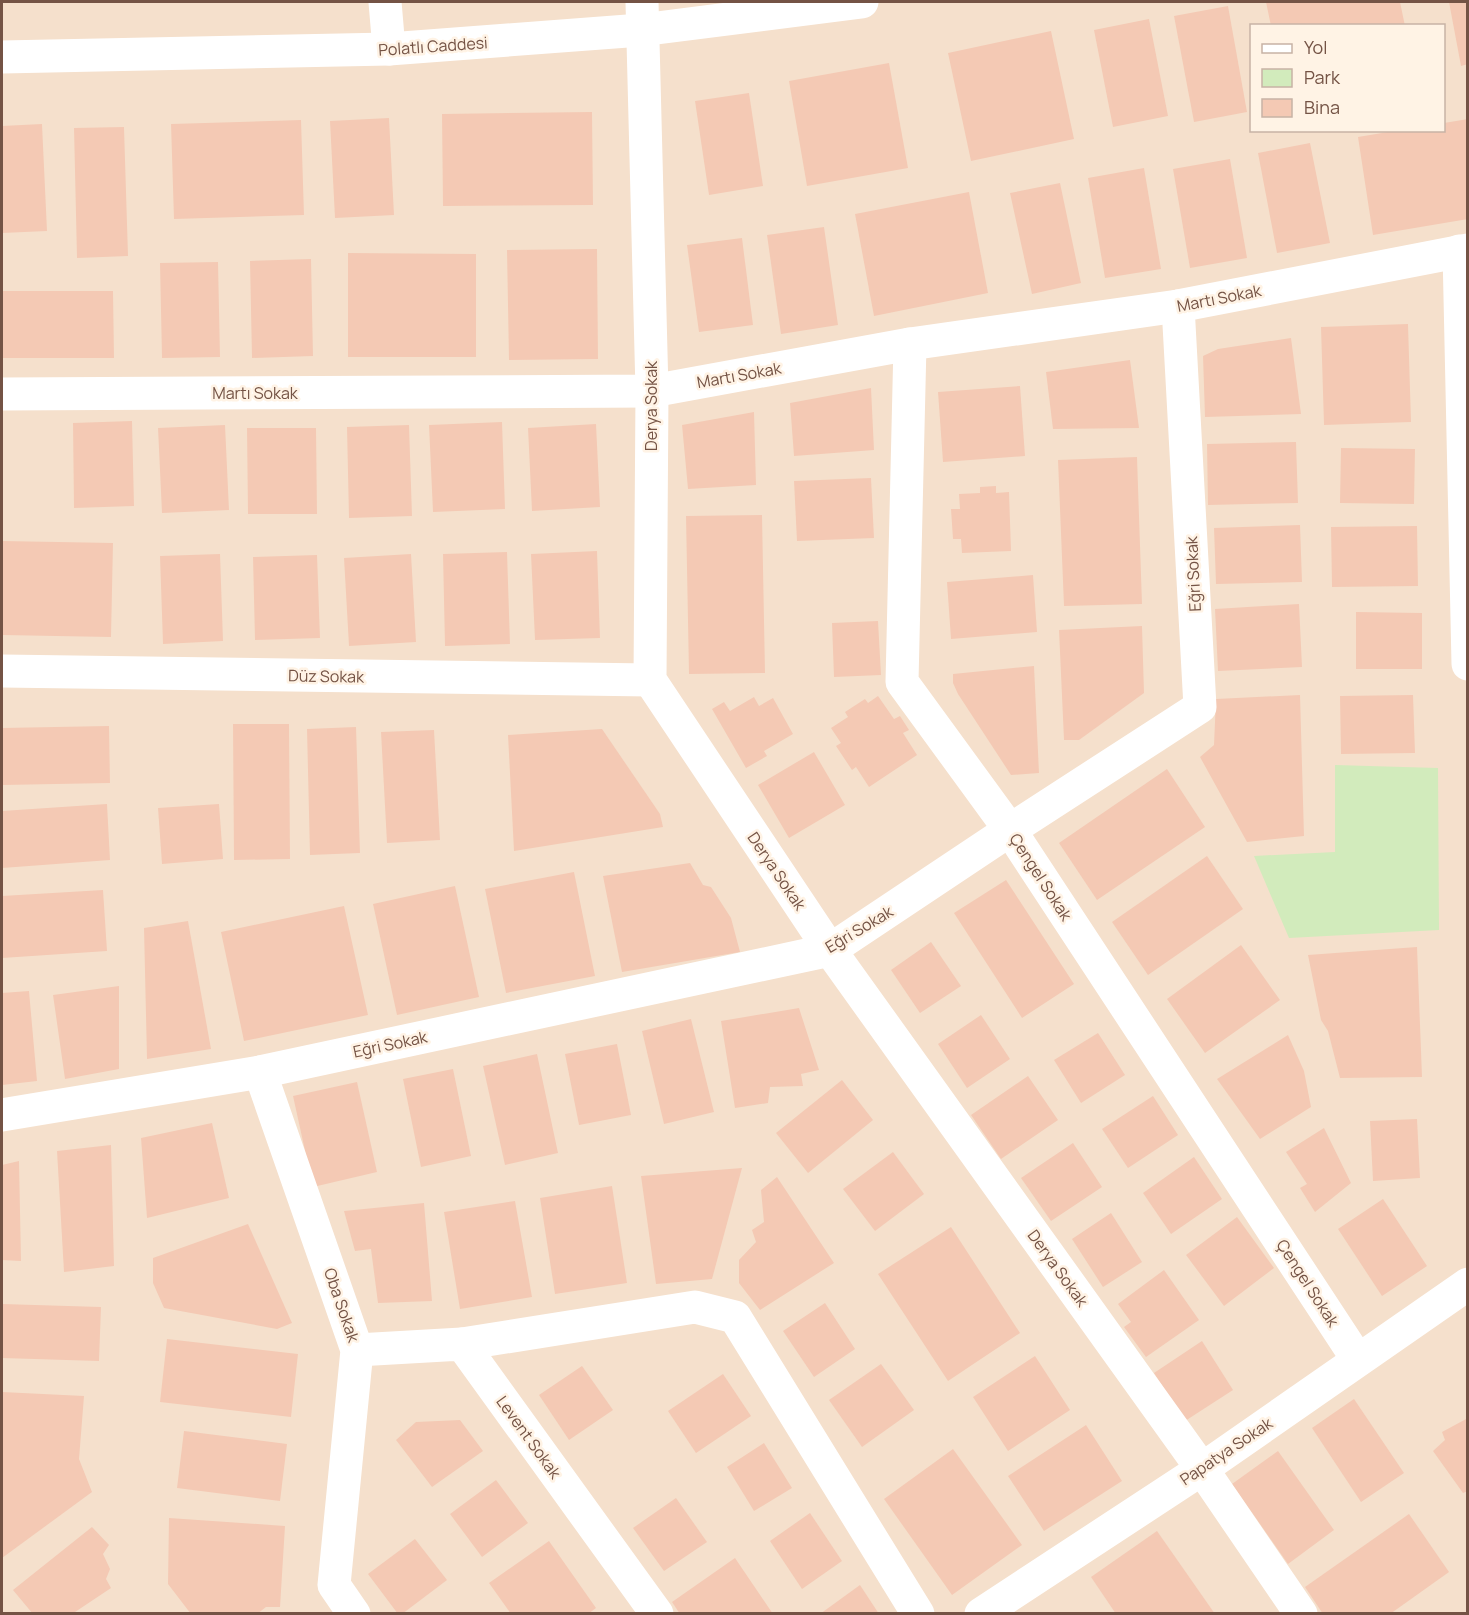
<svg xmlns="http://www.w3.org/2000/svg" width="1469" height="1615" font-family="Manrope,sans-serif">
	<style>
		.residential { fill: #f5e0cc; fill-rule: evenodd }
		.green { fill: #d2ebbc }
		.building { fill: #f4c9b4 }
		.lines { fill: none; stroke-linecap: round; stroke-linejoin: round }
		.street { stroke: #fff; stroke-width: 33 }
		.secondary { stroke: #fff; stroke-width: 33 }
		.labels { text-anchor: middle; stroke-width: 5; stroke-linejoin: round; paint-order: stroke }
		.street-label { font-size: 16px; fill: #745345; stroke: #fff3e5 }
	</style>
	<rect width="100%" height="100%" fill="#fdefde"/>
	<path class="residential" d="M2,2H1467V1613H2ZM1252,26H1444V130H1252Z"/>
	<path class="green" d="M1335,765L1438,768L1439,930L1289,938L1254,856L1335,852Z"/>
	<g class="building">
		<path d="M1266,2H1400L1405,26H1271Z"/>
		<path d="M1449,2H1468V64L1461,66Z"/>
		<path d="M1228,6L1247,112L1194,122L1174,16Z"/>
		<path d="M1149,19L1168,116L1113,127L1094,30Z"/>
		<path d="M1051,31L1074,139L971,161L948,53Z"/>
		<path d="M889,63L908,168L807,186L789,81Z"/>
		<path d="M749,93L763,186L709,195L695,101Z"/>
		<path d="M592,112L593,205L443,206L442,114Z"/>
		<path d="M389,118L394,215L335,218L330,121Z"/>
		<path d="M1468,119V219L1373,235L1358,137L1400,130H1444V123Z"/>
		<path d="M301,120L304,215L174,219L171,124Z"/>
		<path d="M42,124L47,231L2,233V126Z"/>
		<path d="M124,127L128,256L77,258L74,128Z"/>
		<path d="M1310,143L1330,243L1277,253L1258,153Z"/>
		<path d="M1230,159L1247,258L1190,268L1173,169Z"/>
		<path d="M1144,168L1161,269L1105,278L1088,178Z"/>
		<path d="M1060,183L1081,283L1032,294L1010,193Z"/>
		<path d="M969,192L988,293L874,316L855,214Z"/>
		<path d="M824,227L838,325L781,334L767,235Z"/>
		<path d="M742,238L753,325L699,332L687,245Z"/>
		<path d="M597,249L598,359L509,360L507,250Z"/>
		<path d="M348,253L476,254V357H348Z"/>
		<path d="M311,259L313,356L252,358L250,261Z"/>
		<path d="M218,262L220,357L162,358L160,263Z"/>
		<path d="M2,291H113L114,358H2Z"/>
		<path d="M1408,324L1411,422L1324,425L1321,327Z"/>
		<path d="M1291,338L1301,414L1205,417L1203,356L1218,349Z"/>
		<path d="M1130,360L1139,428L1053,429L1046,372Z"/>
		<path d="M1020,386L1025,456L943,462L938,392Z"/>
		<path d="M871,388L874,450L794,456L790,403Z"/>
		<path d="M754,412L756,485L688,489L682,425Z"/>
		<path d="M132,421L134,506L74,508L73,423Z"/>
		<path d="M502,422L505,509L433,512L429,425Z"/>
		<path d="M596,424L600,507L532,511L528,428Z"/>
		<path d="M225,425L229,510L162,513L158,428Z"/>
		<path d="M409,425L412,516L349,518L347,427Z"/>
		<path d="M247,428H316L317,514H248Z"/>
		<path d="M1296,442L1298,503L1208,505L1207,444Z"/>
		<path d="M1341,448L1415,449L1414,504L1340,503Z"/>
		<path d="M1137,457L1142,604L1064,606L1058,460Z"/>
		<path d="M871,478L874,538L797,541L794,481Z"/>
		<path d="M996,486V493L1009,492L1011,551L962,553L961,539H953L951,509H960L959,494L980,493V487Z"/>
		<path d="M762,515L765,673L689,674L686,516Z"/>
		<path d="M1300,525L1302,582L1216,584L1214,528Z"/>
		<path d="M1417,526L1418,586L1332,587L1331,527Z"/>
		<path d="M2,541L113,543L111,637L2,635Z"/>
		<path d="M597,551L600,638L535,640L531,554Z"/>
		<path d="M507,552L510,644L445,646L443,554Z"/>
		<path d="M220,554L223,641L163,644L160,556Z"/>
		<path d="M411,554L416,642L349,646L344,558Z"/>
		<path d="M317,555L320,638L255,640L253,557Z"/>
		<path d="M1033,575L1037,632L951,639L947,582Z"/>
		<path d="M1299,604L1302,667L1218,671L1215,609Z"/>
		<path d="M1356,612L1422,613V669H1356Z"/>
		<path d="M878,621L881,675L834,677L832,623Z"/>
		<path d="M1142,626L1144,693L1079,740H1064L1059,630Z"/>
		<path d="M1034,666L1039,773L1011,775L958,694L953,683V674Z"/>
		<path d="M1300,695L1304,836L1247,842L1200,757L1214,745L1216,699Z"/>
		<path d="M1413,695L1415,753L1341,754L1340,696Z"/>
		<path d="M878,696L894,719L900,716L909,730L903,733L917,755L869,787L856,767L852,770L836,746L841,743L831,728L848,717L845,712L865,699L868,703Z"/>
		<path d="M754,697L759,706L773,698L793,734L764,751L767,756L746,768L712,709L724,702L730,711Z"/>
		<path d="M233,724H289L290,859L234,860Z"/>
		<path d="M109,726L110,783L2,785V728Z"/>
		<path d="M356,727L360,853L310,855L307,729Z"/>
		<path d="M602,729L660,814L663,827L514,851L508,735Z"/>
		<path d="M434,730L440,840L387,843L381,732Z"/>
		<path d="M814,752L845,805L789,838L758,785Z"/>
		<path d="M1167,769L1205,827L1097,900L1059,843Z"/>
		<path d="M107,804L110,860L2,868V811Z"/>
		<path d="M219,804L223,859L162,864L158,808Z"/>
		<path d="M1207,856L1243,909L1148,975L1112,922Z"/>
		<path d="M690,863L703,885L711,887L731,918L740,952L622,972L603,876Z"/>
		<path d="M574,872L595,976L506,993L485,889Z"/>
		<path d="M1006,880L1074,984L1022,1018L954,913Z"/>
		<path d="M455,886L479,997L397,1015L373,904Z"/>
		<path d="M103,890L107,951L2,958V896Z"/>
		<path d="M344,906L368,1015L244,1041L221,932Z"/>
		<path d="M188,921L211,1049L147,1059L144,928Z"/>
		<path d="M931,942L961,986L920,1013L891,970Z"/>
		<path d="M1241,945L1280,1000L1205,1053L1167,999Z"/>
		<path d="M1417,947L1422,1077L1340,1078L1328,1031L1321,1020L1308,955Z"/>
		<path d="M119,986V1069L65,1079L53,995Z"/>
		<path d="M29,991L37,1081L2,1085V993Z"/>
		<path d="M799,1008L819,1070L801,1074L803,1086L770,1087L768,1103L735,1108L721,1021Z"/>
		<path d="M981,1015L1010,1059L967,1088L938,1044Z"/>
		<path d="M691,1019L714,1112L664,1124L642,1031Z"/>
		<path d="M1098,1033L1125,1075L1081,1103L1054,1060Z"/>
		<path d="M1288,1035L1304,1071L1311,1107L1260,1139L1217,1079Z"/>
		<path d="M617,1044L631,1115L579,1125L565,1054Z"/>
		<path d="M537,1054L558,1153L505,1165L483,1066Z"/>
		<path d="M453,1069L471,1156L421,1167L403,1079Z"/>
		<path d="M1028,1076L1058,1120L1001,1159L971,1115Z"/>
		<path d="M842,1080L873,1120L808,1173L776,1133Z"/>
		<path d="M357,1082L377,1172L313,1187L293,1096Z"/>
		<path d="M1153,1096L1178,1135L1128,1168L1102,1129Z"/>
		<path d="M1417,1119L1420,1178L1373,1181L1370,1121Z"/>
		<path d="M212,1123L229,1198L147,1218L141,1138Z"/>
		<path d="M1324,1128L1351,1183L1315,1212L1300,1188L1307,1184L1286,1152Z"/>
		<path d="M1073,1143L1102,1187L1051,1221L1021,1178Z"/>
		<path d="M111,1145L114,1266L64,1272L57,1151Z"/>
		<path d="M893,1152L924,1194L875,1231L843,1189Z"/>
		<path d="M1194,1157L1222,1199L1171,1234L1143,1193Z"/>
		<path d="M19,1161L21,1261L2,1260V1165Z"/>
		<path d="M742,1168L712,1279L656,1284L641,1176Z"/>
		<path d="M777,1177L834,1263L760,1310L739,1283V1260L756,1242L752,1230L764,1222L761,1190Z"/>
		<path d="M612,1186L627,1283L555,1294L540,1198Z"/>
		<path d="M1383,1199L1427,1266L1382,1296L1338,1229Z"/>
		<path d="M515,1201L532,1297L460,1309L444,1212Z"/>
		<path d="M424,1203L432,1301L378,1303L371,1249L355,1251L344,1211Z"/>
		<path d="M1111,1213L1142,1262L1103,1287L1072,1239Z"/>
		<path d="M1237,1217L1274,1268L1224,1306L1186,1255Z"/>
		<path d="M248,1224L292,1323L277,1329L164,1308L153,1283V1258Z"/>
		<path d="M951,1227L1020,1333L948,1381L878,1274Z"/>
		<path d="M1164,1270L1199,1320L1146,1357L1124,1327L1131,1322L1118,1304Z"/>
		<path d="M825,1303L855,1349L814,1377L783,1331Z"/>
		<path d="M2,1304L101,1307L99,1361L2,1358Z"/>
		<path d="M167,1339L298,1354L291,1417L160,1402Z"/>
		<path d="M1202,1341L1233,1390L1185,1421L1154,1373Z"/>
		<path d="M1035,1356L1070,1410L1008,1451L973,1397Z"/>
		<path d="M881,1364L914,1410L862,1447L829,1400Z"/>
		<path d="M582,1366L613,1410L569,1440L539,1395Z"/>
		<path d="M723,1374L751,1416L696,1453L668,1411Z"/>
		<path d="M2,1392L84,1396L79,1459L92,1492L2,1558Z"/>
		<path d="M1354,1399L1404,1473L1361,1502L1312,1428Z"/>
		<path d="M1468,1418V1491L1463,1493L1433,1451L1445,1440L1442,1432Z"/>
		<path d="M460,1420L483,1451L432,1487L396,1440L416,1422Z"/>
		<path d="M1086,1425L1122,1481L1044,1531L1008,1476Z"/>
		<path d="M184,1431L287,1444L280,1501L177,1488Z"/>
		<path d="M764,1443L792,1488L754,1511L727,1467Z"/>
		<path d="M953,1449L1022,1545L952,1595L884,1499Z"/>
		<path d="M1278,1451L1334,1530L1288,1564L1232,1484Z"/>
		<path d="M496,1480L528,1523L482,1557L450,1514Z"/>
		<path d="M676,1498L707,1542L664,1571L633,1528Z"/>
		<path d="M810,1513L842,1561L802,1589L770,1541Z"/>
		<path d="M1409,1514L1449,1572L1390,1614H1323L1305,1587Z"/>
		<path d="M169,1518L285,1526L280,1607H266L257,1614H191L168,1584Z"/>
		<path d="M92,1527L109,1545L103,1554L110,1569L106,1579L111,1588L72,1614H33L13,1590Z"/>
		<path d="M1157,1531L1215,1614H1116L1091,1577Z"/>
		<path d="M415,1539L447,1580L402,1614H398L368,1574Z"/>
		<path d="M549,1541L596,1608L588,1614H511L489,1583Z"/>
		<path d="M735,1558L773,1614H680L672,1602Z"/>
		<path d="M860,1585L879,1614H820Z"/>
	</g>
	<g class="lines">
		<g class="street">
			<path d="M385,2L389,49"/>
			<path d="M642,2L652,391L650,680L830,950L1202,1469L1301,1614"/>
			<path d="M1459,251L1468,664"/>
			<path d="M910,344L902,682L1010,830L1358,1360"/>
			<path d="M2,394L652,391L910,344L1178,306L1468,250"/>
			<path d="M2,671L650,680"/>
			<path d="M260,1072L357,1350L334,1585L354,1614"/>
			<path d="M2,1115L260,1072L830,950L1010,830L1200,707L1178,306"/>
			<path d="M462,1344L695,1307L735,1317L918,1614"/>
			<path d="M357,1350L462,1344L657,1614"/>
			<path d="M981,1614L1202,1469L1468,1284"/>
		</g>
		<path class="secondary" d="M2,57L389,49L641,30L862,2"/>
	</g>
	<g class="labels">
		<g class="street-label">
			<text transform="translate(433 46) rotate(-4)" y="6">Polatlı Caddesi</text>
			<text transform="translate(1219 298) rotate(-11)" y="6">Martı Sokak</text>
			<text transform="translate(739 375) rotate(-10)" y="6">Martı Sokak</text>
			<text x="255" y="399">Martı Sokak</text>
			<text transform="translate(651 406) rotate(-90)" y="6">Derya Sokak</text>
			<text transform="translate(1193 574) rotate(-93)" y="6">Eğri Sokak</text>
			<text transform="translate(326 676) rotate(1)" y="6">Düz Sokak</text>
			<text transform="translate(777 871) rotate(56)" y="6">Derya Sokak</text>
			<text transform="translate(1041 877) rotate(57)" y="6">Çengel Sokak</text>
			<text transform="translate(859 929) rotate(-31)" y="6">Eğri Sokak</text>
			<text transform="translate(390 1044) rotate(-12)" y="6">Eğri Sokak</text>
			<text transform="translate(1058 1268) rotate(54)" y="6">Derya Sokak</text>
			<text transform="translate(1308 1283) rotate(57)" y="6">Çengel Sokak</text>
			<text transform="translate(342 1305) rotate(71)" y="6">Oba Sokak</text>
			<text transform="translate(529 1437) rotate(54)" y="6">Levent Sokak</text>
			<text transform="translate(1226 1451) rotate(-34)" y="6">Papatya Sokak</text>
		</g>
	</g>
	<rect width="1469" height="1615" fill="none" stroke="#745345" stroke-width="6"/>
	<rect x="1250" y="24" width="195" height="108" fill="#fff3e5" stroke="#c7b3a5" stroke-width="1.5"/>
	<rect x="1262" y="44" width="30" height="9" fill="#ffffff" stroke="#c7b3a5" stroke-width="1.5"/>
	<text x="1304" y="54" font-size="18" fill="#745345">Yol</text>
	<rect x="1262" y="69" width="30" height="18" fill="#d2ebbc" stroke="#c7b3a5" stroke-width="1.5"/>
	<text x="1304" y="84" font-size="18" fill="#745345">Park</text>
	<rect x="1262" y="99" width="30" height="18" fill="#f4c9b4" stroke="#c7b3a5" stroke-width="1.5"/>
	<text x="1304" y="114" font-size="18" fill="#745345">Bina</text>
</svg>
